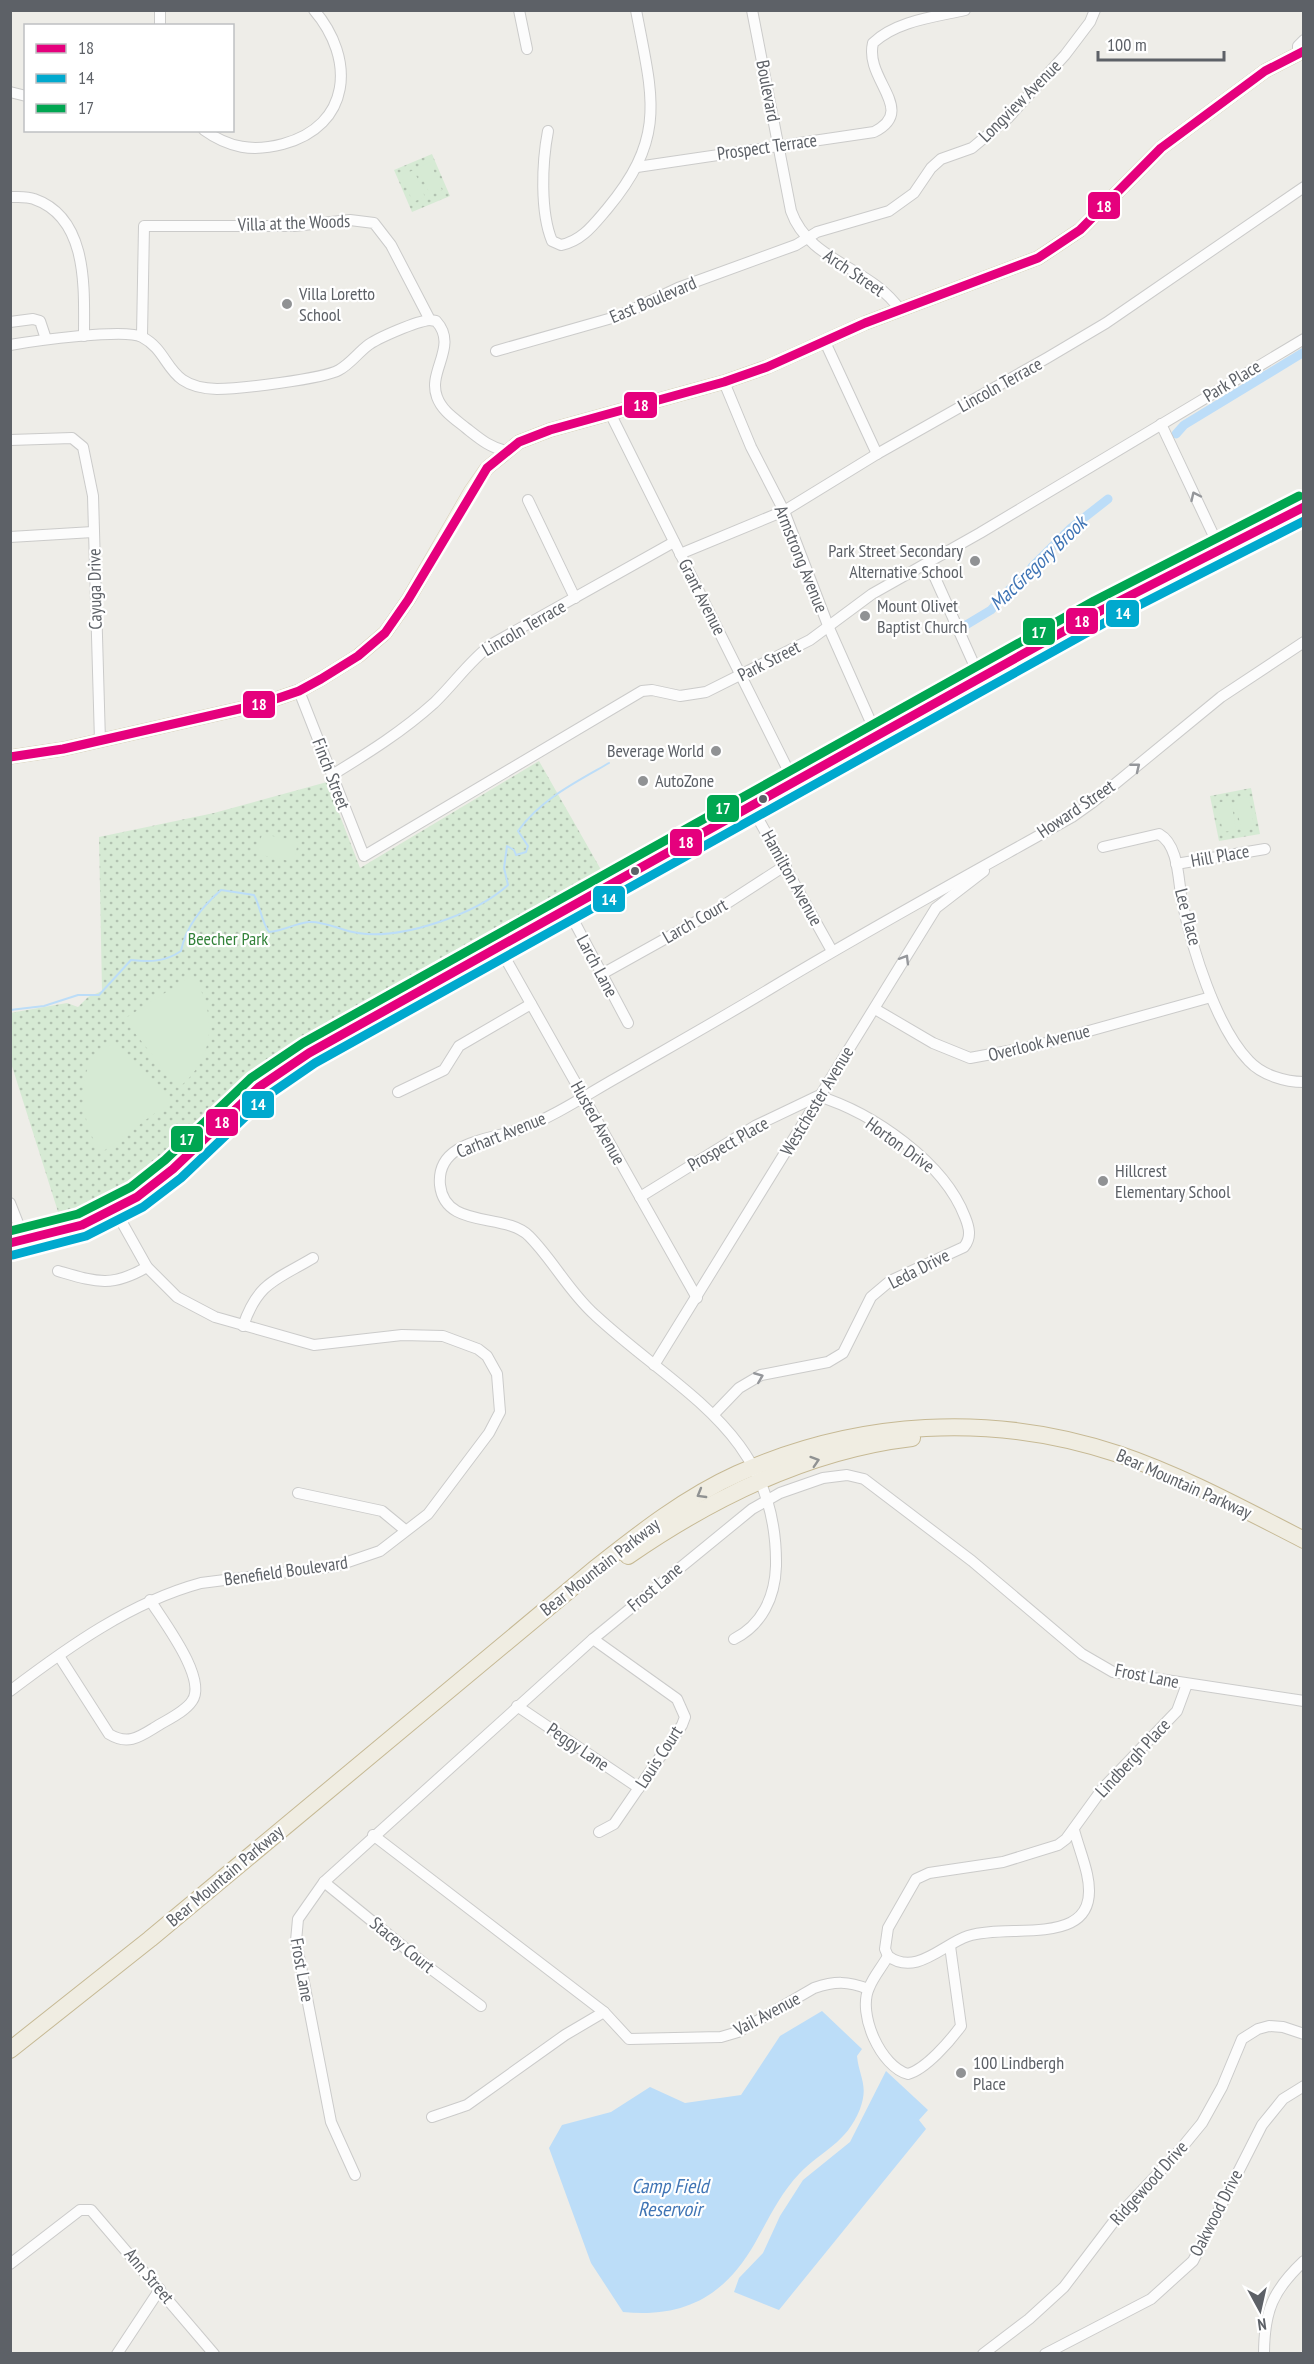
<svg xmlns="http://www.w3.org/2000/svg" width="1314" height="2364" font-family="'PT Sans Narrow',sans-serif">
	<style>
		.green { fill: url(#green-dots) }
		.pitch { fill: #d6ead4 }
		.water { fill: #bcddf8 }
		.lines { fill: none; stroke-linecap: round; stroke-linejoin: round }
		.stream { stroke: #bcddf8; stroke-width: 2 }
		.canal { stroke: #bcddf8; stroke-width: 9 }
		.minor-casing { stroke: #cbcbca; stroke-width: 12 }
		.major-casing { stroke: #d6ceb5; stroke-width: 15 }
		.highway-casing { stroke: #c6b994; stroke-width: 18 }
		.minor { stroke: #fcfcfc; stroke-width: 10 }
		.major { stroke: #f3f2e9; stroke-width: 14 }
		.highway { stroke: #f0ede2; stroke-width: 16 }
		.bus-1-casing { stroke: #fff; stroke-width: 14 }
		.bus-2-casing { stroke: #fff; stroke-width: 14 }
		.bus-3-casing { stroke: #fff; stroke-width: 14 }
		.bus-1 { stroke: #e5007d; stroke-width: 9 }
		.bus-2 { stroke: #00a9ce; stroke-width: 9 }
		.bus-3 { stroke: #00a651; stroke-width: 9 }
		.oneway { stroke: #95979b }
		.oneway2 { stroke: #909292 }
		.poi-dot { fill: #909294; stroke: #fff; stroke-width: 2 }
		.bus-dot { fill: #5d6167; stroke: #fff; stroke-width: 2 }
		.labels { text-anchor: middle; stroke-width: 4.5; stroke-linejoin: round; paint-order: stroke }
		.street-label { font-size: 18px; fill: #5d6167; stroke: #fff }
		.poi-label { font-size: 18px; fill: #5d6167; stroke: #fff; text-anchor: start }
		.park-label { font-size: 18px; fill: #328239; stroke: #fff }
		.water-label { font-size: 20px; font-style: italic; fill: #4075b5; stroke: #fff }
		.line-badge { stroke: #fff; stroke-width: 2 }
		.badge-label { font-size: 16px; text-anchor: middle; font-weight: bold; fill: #fff }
	</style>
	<defs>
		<pattern id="green-dots" width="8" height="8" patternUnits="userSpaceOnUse" patternTransform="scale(1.5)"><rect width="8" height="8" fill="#d6ead4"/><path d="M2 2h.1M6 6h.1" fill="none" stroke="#b1c1b0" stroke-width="1.8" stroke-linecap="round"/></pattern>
	</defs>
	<rect width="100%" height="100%" fill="#eeede8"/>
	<g class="green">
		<path d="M432,154L450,196L412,212L394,170Z"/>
		<path d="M539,761L604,875C534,913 465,951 396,989C362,1008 326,1024 294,1047C215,1103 152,1184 60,1218L11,1063L10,1013L67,1003L78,1007L88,997L102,991L99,837L214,813L327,782L360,868Z"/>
		<path d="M1251,788L1260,834L1219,841L1210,796Z"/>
	</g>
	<g class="pitch">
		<path d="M430,162L442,190L430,195L418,168Z"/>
		<path d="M414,170L425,197L413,202L401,175Z"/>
		<path d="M1249,797L1254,826L1241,829L1235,799Z"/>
		<path d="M1231,800L1236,830L1223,832L1217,803Z"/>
		<path d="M262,834L298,841L294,862L257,854Z"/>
		<path d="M193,975C217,1014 216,1058 178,1088L124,1019Z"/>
		<path d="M115,1043L170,1097V1102L101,1153C80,1122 69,1060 115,1043Z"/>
	</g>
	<g class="water">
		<path d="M822,2011L862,2049L857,2056C859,2077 869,2085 860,2109C846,2144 823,2149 799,2174C780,2194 768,2220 755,2243C724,2297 684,2318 623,2312L591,2263L549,2148L562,2125L611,2112L650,2087L685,2103L741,2095L780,2036Z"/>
		<path d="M886,2071L928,2110L919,2120L926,2129L779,2310L734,2292L739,2278L763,2253L780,2216L803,2180L850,2142Z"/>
	</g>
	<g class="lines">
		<path class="stream" d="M10,1010L44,1006L78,995H99L131,960C150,962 165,962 181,951C186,926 202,907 221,890L254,895C261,908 261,921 269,932C283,931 296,923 309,922C326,921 341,931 358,933C402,940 476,914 508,885L504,868L507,846L514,850L516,855L526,852L528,846L518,831C541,799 576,782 609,763"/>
		<g class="canal">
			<path d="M1176,434L1184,425L1304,352"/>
			<path d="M966,625L991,610L1010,589L1023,580L1032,567L1071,528L1108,499"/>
		</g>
		<defs>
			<g id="minor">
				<path d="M519,10L527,49"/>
				<path d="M752,10L791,211C809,262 871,267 900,310"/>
				<path d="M160,26V10"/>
				<path d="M1298,53V46L1304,40"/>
				<path d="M10,92L26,96"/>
				<path d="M204,130C229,148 253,152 283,144C351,126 356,59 314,10"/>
				<path d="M548,131C542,162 540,212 552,241L561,245C582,241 594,224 607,209C668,136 652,96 636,10"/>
				<path d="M637,167L874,132C918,110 864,80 873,43C896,21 934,17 965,10"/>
				<path d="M10,197C18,197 27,196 34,199C89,218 84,290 84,336"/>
				<path d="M10,322L33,319L40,321L46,339"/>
				<path d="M142,336L144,226H294L350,220L374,223L391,245L430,320L436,321C459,346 427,371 437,397C442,411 455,419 466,428C480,439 489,447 506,451"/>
				<path d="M825,342L877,454"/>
				<path d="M10,345C33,341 125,328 142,337C173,353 164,388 217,389C239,389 323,379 339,370C350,364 358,353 367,346C377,338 417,321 430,320"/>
				<path d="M496,351L619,316L678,288L796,245L817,232L889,211L914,193L931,168L941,159L972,148L1008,118L1065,55L1090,22L1095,10"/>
				<path d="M724,382L751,447L784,511L829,628L877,736"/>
				<path d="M610,413L794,782"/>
				<path d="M1161,424L1220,549"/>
				<path d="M10,440L72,438L83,447L93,496L100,741"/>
				<path d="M528,500L575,598"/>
				<path d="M10,537L93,532"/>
				<path d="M680,554L784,511L877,454L1047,358L1106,323L1304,187"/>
				<path d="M928,562L980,678"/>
				<path d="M299,691L364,856L642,691L652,690L680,696L706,692L810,640L872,594L980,533L1304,339"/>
				<path d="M332,775C368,753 403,731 434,703C454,684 470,660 492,644L674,542"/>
				<path d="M751,806L832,951"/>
				<path d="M1103,847L1159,834C1179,845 1178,880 1182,901C1192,948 1216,1027 1249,1061C1262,1075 1285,1082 1304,1082"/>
				<path d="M1176,864L1265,849"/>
				<path d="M567,908L628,1023"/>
				<path d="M499,947L697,1298"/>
				<path d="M602,974L715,911L786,865"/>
				<path d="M875,1009L933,1043L970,1058L1035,1046L1211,997"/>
				<path d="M398,1092L444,1070L459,1046L531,1004"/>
				<path d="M640,1197L755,1126L818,1096C873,1113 944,1162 965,1217C969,1227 972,1237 964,1247L890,1281L871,1297L843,1353L828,1362L761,1375L739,1388L714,1414"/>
				<path d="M10,1203L25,1241"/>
				<path d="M58,1271C96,1282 111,1288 147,1267"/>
				<path d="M243,1326C258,1282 276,1280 313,1258"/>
				<path d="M654,1365L936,908L984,871"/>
				<path d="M298,1493L382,1511L405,1530"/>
				<path d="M593,1639L677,1699L685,1717L682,1725L614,1824L599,1832"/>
				<path d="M734,1639C762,1625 775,1597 776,1566C778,1433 679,1393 595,1315C569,1292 553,1260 529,1236C505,1212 445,1230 440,1185C436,1141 490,1140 521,1129C555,1116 586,1095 618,1077C670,1047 722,1018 773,987C871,928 972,873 1072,817L1093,802L1221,697L1304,642"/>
				<path d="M59,1656L109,1734C127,1745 138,1738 154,1728C166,1720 184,1713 192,1701C208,1679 163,1621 150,1600"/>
				<path d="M10,1691C68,1647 131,1602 201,1583L336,1566L380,1551L428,1514L489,1433L500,1412L497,1374L487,1356L478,1349L443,1336L402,1335L314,1345L215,1317L177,1297L147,1267L115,1210"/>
				<path d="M517,1706L639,1788"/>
				<path d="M1074,1830C1078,1845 1084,1860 1087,1874C1104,1951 1011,1922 968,1936C943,1944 916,1977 888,1956L885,1949L888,1928L916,1879L929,1873L1003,1862L1058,1845L1066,1839L1103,1788L1177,1711L1187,1684"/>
				<path d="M373,1835L604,2012L629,2039L721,2037L738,2032L814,1988C835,1981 848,1981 868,1989"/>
				<path d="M324,1882L427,1966L481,2006"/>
				<path d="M888,1956C882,1967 873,1977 869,1988C857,2014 881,2067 908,2074C926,2069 950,2041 961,2026L950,1946"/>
				<path d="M432,2117L467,2105L565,2035L604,2012"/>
				<path d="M355,2175L331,2122L296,1941L298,1919L324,1882L593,1639L752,1509L780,1493L823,1478L847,1475L864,1479L972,1561L1082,1654L1113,1672L1304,1701"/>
				<path d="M10,2264L80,2210H91L214,2354"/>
				<path d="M117,2354L160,2289"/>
				<path d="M983,2354L1029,2319L1064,2287L1118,2216L1179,2151L1202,2123L1222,2087L1242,2039L1258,2029L1269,2026L1283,2027L1304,2034"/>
				<path d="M1045,2354L1151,2299L1193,2261L1262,2125L1283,2099L1304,2086"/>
				<path d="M1264,2354C1264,2311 1273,2290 1304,2261"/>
			</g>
			<g id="major">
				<path d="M10,757L63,749L261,704L299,691L321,679L358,656L385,633L408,600L471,491L487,468L519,442L550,430L724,382L767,367L865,323L1038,258L1080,230L1161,148L1265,71L1304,51"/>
				<path d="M10,1243L82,1225L137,1197L173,1169L259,1087L309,1053L1100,611L1304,507"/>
			</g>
			<g id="highway">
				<path d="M628,1556C712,1498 809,1450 912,1438"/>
				<path d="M10,2050L150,1939L597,1567C640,1533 686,1497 737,1474C858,1420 992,1412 1118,1454C1183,1476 1243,1509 1304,1540"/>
			</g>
		</defs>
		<use href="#minor" class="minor-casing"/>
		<use href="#major" class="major-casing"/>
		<use href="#highway" class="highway-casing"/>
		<use href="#minor" class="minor"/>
		<use href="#major" class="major"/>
		<use href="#highway" class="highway"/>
		<defs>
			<g id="bus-1">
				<path d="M10,757L63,749L261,704L299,691L321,679L358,656L385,633L408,600L487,468L519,442L550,430L724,382L767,367L865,323L1038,258L1080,230L1161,148L1265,71L1304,51"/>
				<path d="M10,1243L82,1225L137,1197L173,1169L259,1087L309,1053L1100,611L1304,507"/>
			</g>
			<path id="bus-2" d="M13,1255L86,1236L143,1207L181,1178L267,1096L315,1063L1106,622L1304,521"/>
			<path id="bus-3" d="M10,1231L78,1214L131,1187L165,1160L251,1078L303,1043L1094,601L1299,496"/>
		</defs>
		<use href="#bus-1" class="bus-1-casing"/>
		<use href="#bus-2" class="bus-2-casing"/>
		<use href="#bus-3" class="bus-3-casing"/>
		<use href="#bus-1" class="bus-1"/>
		<use href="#bus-2" class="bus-2"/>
		<use href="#bus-3" class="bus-3"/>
	</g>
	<defs><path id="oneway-chevron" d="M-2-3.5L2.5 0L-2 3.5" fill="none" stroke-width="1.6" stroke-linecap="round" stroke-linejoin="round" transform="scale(1.5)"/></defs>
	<g class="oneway">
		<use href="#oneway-chevron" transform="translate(1195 496) rotate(-115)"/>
		<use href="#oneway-chevron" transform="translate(1136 767) rotate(-39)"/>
		<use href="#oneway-chevron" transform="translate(905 959) rotate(-59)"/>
		<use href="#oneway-chevron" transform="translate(759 1377) rotate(-22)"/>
	</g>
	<g class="oneway2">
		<use href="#oneway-chevron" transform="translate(815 1461) rotate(-18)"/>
		<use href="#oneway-chevron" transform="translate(701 1494) rotate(150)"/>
	</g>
	<g class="poi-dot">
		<circle cx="287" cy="304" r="6"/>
		<circle cx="975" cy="561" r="6"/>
		<circle cx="865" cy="616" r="6"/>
		<circle cx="716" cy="751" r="6"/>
		<circle cx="643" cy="781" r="6"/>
		<circle cx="1103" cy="1181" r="6"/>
		<circle cx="961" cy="2073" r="6"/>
	</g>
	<g class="bus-dot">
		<circle cx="763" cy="799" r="5"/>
		<circle cx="635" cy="871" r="5"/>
	</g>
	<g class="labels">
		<g class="street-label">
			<text transform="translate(768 91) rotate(79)" y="6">Boulevard</text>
			<text transform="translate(1020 101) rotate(-45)" y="6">Longview Avenue</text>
			<text transform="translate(767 147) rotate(-8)" y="6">Prospect Terrace</text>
			<text transform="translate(294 223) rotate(-2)" y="6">Villa at the Woods</text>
			<text transform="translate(854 273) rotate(34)" y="6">Arch Street</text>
			<text transform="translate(653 300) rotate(-23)" y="6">East Boulevard</text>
			<text transform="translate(1232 381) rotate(-31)" y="6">Park Place</text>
			<text transform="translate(1000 385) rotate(-29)" y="6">Lincoln Terrace</text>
			<text transform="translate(801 559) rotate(68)" y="6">Armstrong Avenue</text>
			<text transform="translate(95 589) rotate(-91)" y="6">Cayuga Drive</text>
			<text transform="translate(702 597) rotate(63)" y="6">Grant Avenue</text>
			<text transform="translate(524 628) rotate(-30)" y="6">Lincoln Terrace</text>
			<text transform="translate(769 661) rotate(-27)" y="6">Park Street</text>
			<text transform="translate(331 774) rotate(69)" y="6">Finch Street</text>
			<text transform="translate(1076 809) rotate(-34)" y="6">Howard Street</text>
			<text transform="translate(1220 856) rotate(-10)" y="6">Hill Place</text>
			<text transform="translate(792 878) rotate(61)" y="6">Hamilton Avenue</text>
			<text transform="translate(1188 917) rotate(75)" y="6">Lee Place</text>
			<text transform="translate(695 921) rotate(-30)" y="6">Larch Court</text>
			<text transform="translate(597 966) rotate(62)" y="6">Larch Lane</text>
			<text transform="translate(1039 1043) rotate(-14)" y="6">Overlook Avenue</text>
			<text transform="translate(817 1101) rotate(-59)" y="6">Westchester Avenue</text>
			<text transform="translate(598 1123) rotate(61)" y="6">Husted Avenue</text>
			<text transform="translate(501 1135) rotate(-22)" y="6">Carhart Avenue</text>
			<text transform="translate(728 1144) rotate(-30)" y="6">Prospect Place</text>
			<text transform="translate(900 1145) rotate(36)" y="6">Horton Drive</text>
			<text transform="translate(919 1269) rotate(-27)" y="6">Leda Drive</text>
			<text transform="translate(1184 1484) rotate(24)" y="6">Bear Mountain Parkway</text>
			<text transform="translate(600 1567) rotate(-38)" y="6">Bear Mountain Parkway</text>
			<text transform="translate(286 1571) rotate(-8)" y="6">Benefield Boulevard</text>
			<text transform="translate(655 1587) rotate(-40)" y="6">Frost Lane</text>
			<text transform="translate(1147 1676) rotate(11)" y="6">Frost Lane</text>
			<text transform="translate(578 1747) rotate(34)" y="6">Peggy Lane</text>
			<text transform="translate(659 1757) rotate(-57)" y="6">Louis Court</text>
			<text transform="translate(1133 1758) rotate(-47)" y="6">Lindbergh Place</text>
			<text transform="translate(225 1876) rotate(-40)" y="6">Bear Mountain Parkway</text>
			<text transform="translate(402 1945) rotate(39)" y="6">Stacey Court</text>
			<text transform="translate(302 1970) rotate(80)" y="6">Frost Lane</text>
			<text transform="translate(767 2014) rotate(-28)" y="6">Vail Avenue</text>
			<text transform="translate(1149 2183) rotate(-48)" y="6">Ridgewood Drive</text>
			<text transform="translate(1216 2213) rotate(-63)" y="6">Oakwood Drive</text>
			<text transform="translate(149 2276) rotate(50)" y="6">Ann Street</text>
		</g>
		<g class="poi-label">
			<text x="299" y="300">Villa Loretto<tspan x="299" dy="21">School</tspan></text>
			<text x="963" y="557" text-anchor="end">Park Street Secondary<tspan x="963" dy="21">Alternative School</tspan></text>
			<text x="877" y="612">Mount Olivet<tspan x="877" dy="21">Baptist Church</tspan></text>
			<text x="704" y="757" text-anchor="end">Beverage World</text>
			<text x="655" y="787">AutoZone</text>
			<text x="1115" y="1177">Hillcrest<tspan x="1115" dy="21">Elementary School</tspan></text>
			<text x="973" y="2069">100 Lindbergh<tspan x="973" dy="21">Place</tspan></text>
		</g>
		<g class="park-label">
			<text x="228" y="945">Beecher Park</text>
		</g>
		<g class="water-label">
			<text transform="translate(1038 563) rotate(-44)" y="7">MacGregory Brook</text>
			<text x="670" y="2193">Camp Field<tspan x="670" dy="23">Reservoir</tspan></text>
		</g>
	</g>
	<g class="line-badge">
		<rect x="1087" y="191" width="34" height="29" rx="6" fill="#e5007d"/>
		<rect x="623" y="391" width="35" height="28" rx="6" fill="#e5007d"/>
		<rect x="1105" y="599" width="35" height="29" rx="6" fill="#00a9ce"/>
		<rect x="1065" y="607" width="34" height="28" rx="6" fill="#e5007d"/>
		<rect x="1022" y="617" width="34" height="29" rx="6" fill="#00a651"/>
		<rect x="242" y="690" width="34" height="29" rx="6" fill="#e5007d"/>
		<rect x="706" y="794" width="34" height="29" rx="6" fill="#00a651"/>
		<rect x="669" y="828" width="34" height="29" rx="6" fill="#e5007d"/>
		<rect x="592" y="885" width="34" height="28" rx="6" fill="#00a9ce"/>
		<rect x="241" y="1090" width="34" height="29" rx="6" fill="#00a9ce"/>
		<rect x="205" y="1108" width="34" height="29" rx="6" fill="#e5007d"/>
		<rect x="170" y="1125" width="34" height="28" rx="6" fill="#00a651"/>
	</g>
	<g class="badge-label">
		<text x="1104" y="212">18</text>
		<text x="641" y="411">18</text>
		<text x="1123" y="619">14</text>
		<text x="1082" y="627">18</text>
		<text x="1039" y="638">17</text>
		<text x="259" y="710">18</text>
		<text x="723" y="814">17</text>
		<text x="686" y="848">18</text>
		<text x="609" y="905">14</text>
		<text x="258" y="1110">14</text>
		<text x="222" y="1128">18</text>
		<text x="187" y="1145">17</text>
	</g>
	<rect width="1314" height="2364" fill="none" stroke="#5d6167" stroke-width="24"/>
	<rect x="24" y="24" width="210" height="108" fill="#ffffff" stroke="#bec0c2" stroke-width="1.5"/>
	<rect x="36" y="44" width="30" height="9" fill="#e5007d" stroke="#bec0c2" stroke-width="1.5"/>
	<text x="78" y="54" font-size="18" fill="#5d6167">18</text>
	<rect x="36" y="74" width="30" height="9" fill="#00a9ce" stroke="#bec0c2" stroke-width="1.5"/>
	<text x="78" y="84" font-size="18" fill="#5d6167">14</text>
	<rect x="36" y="104" width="30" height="9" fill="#00a651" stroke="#bec0c2" stroke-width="1.5"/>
	<text x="78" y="114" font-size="18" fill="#5d6167">17</text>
	<g transform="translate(1260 2310) rotate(172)" stroke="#ffffff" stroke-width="4.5" paint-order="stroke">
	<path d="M0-4.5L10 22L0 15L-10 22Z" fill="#5d6167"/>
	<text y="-9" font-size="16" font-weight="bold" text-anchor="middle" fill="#5d6167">N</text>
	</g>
	<path d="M1098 51v9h126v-9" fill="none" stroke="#5d6167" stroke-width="3"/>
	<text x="1107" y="51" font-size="18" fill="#5d6167" stroke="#ffffff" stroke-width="4.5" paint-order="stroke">100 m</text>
</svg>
